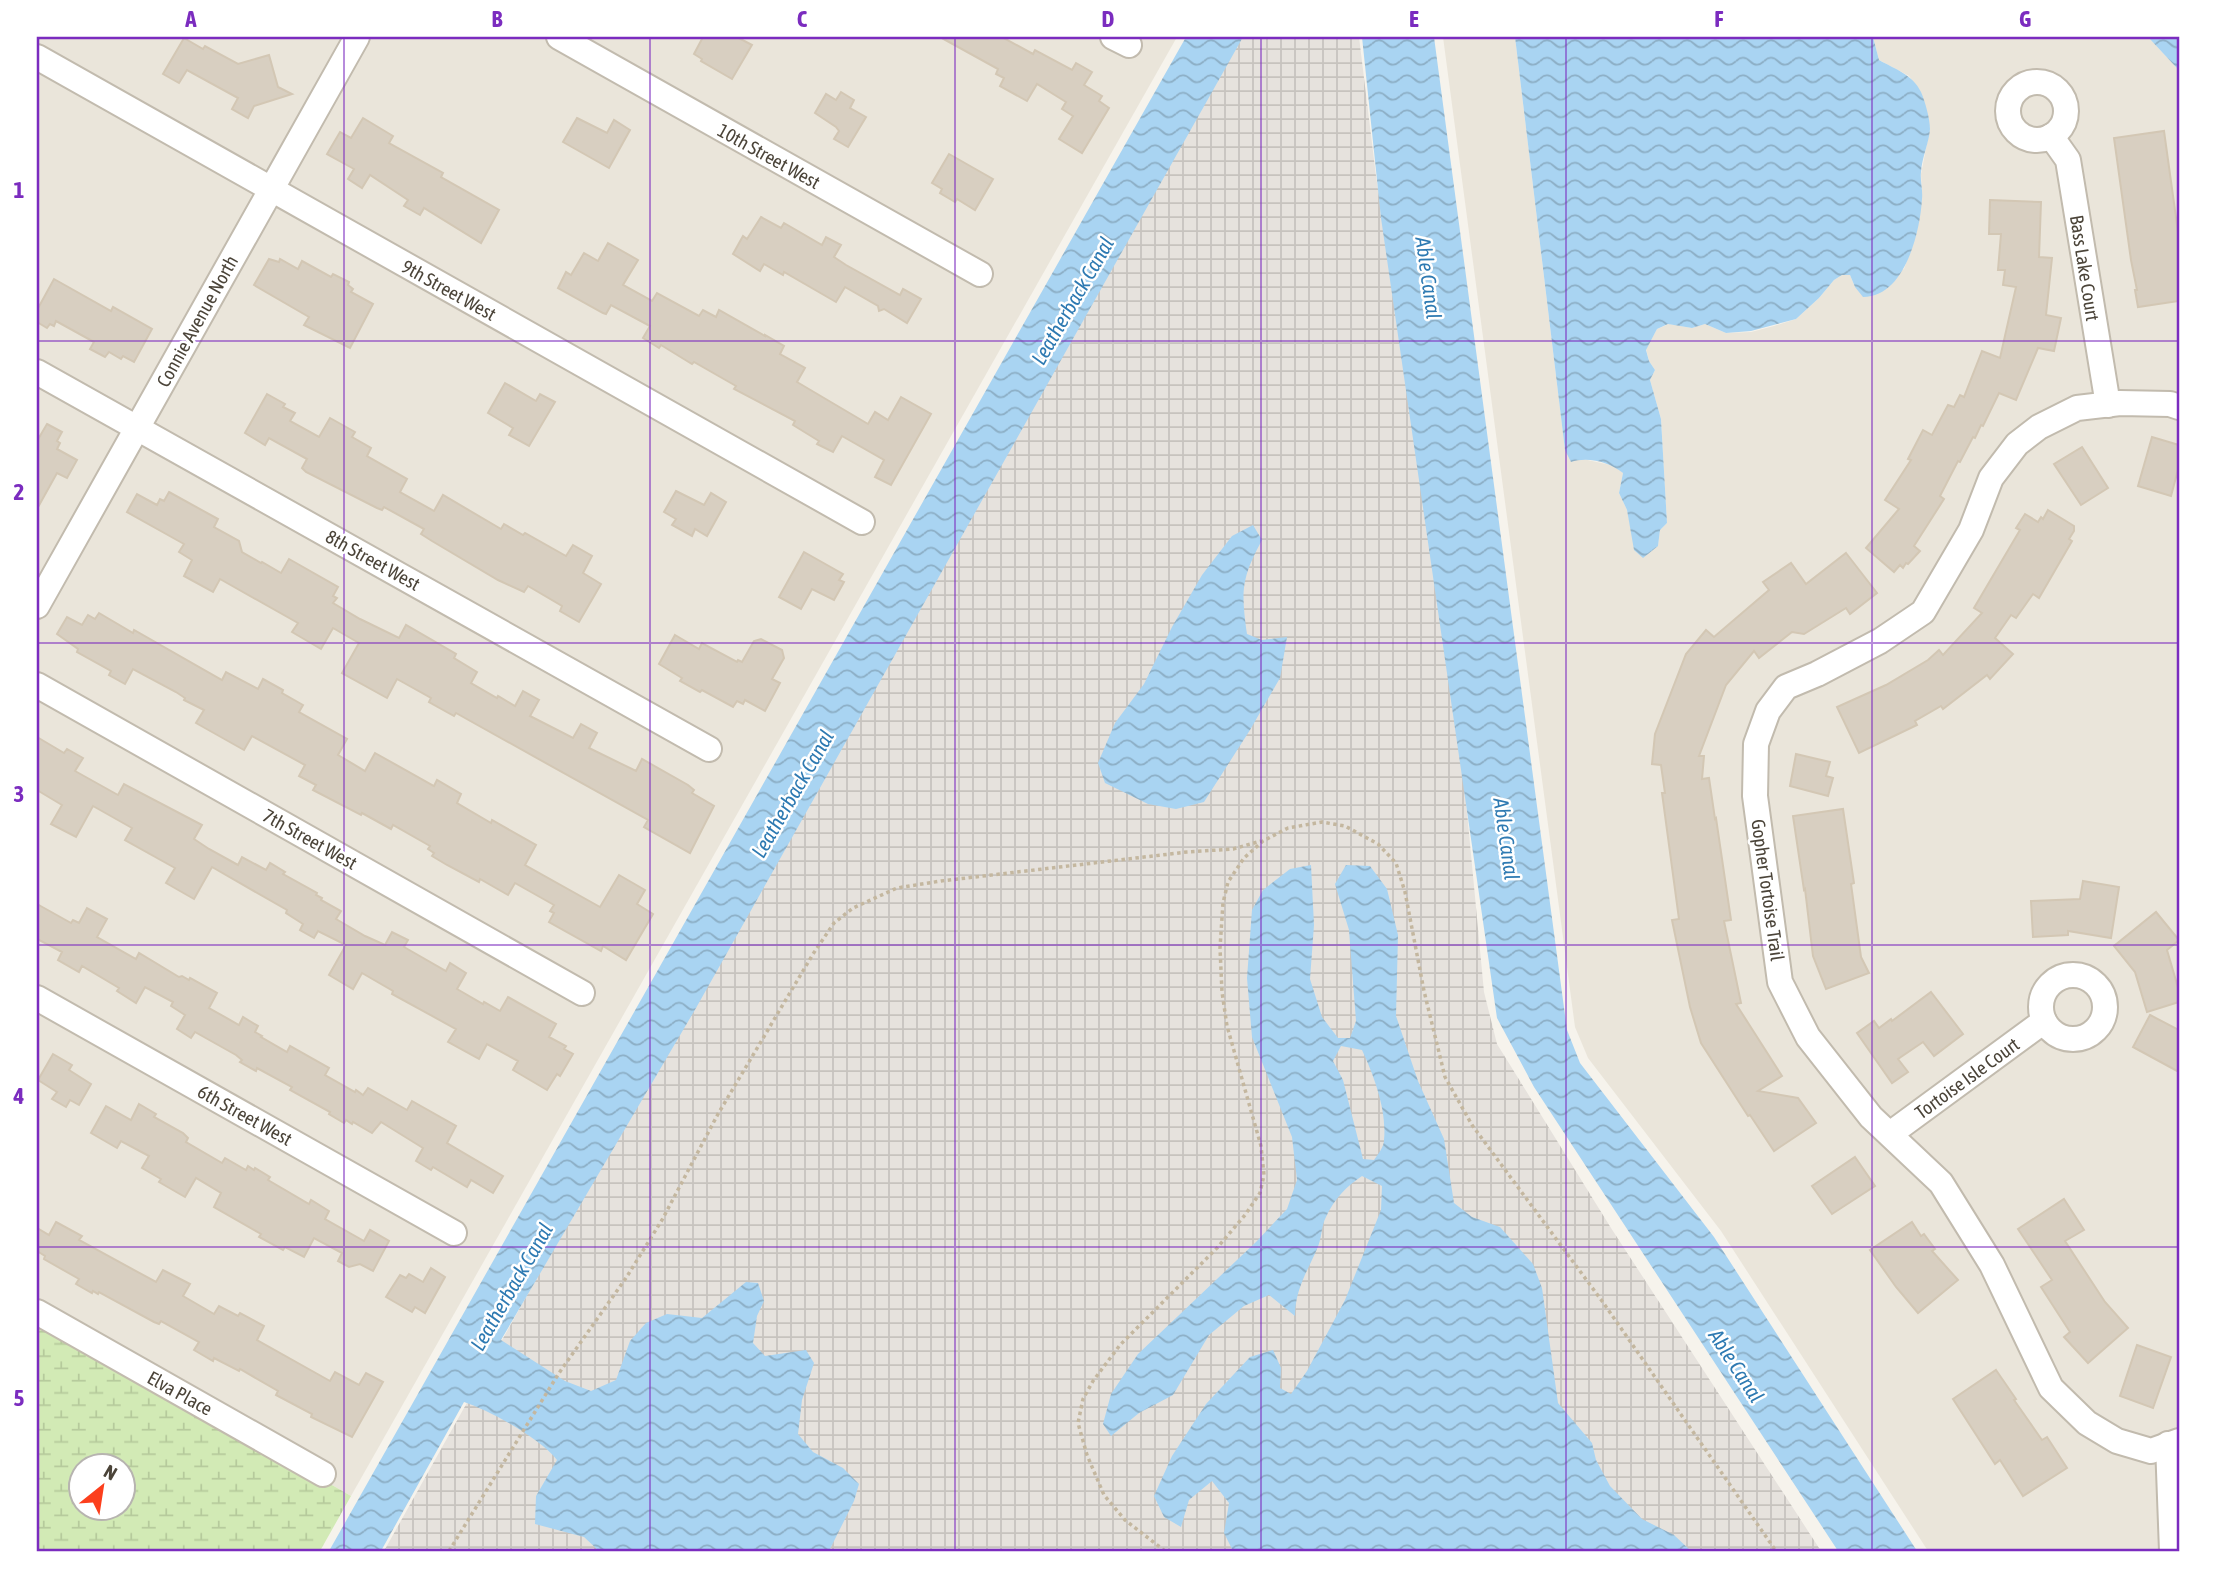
<svg xmlns="http://www.w3.org/2000/svg" width="2216" height="1588" font-family="'Asap Condensed',sans-serif">
	<style>
		.residential { fill: #eae5da }
		.industrial { fill: url(#industrial-grid) }
		.wetland { fill: url(#wetland-marsh); fill-rule: evenodd }
		.water { fill: url(#water-waves); fill-rule: evenodd }
		.building { fill: #d8cfc1; stroke: #d3c7b4; stroke-width: 2 }
		.lines { fill: none; stroke-linecap: round; stroke-linejoin: round }
		.minor-casing { stroke: #c2bbae; stroke-width: 28 }
		.path { stroke: #c4b79f; stroke-width: 3.5; stroke-dasharray: 3.5 3.5; stroke-linecap: butt }
		.minor { stroke: #fff; stroke-width: 24 }
		.grid { fill: none; stroke: #7b2cbf; stroke-width: 2; stroke-opacity: 0.55 }
		.labels { text-anchor: middle; stroke-width: 5; stroke-linejoin: round; paint-order: stroke }
		.street-label { font-size: 19px; fill: #4b4439; stroke: #fff }
		.water-label { font-size: 21px; font-style: italic; fill: #2e7ab2; stroke: #fff }
		.neatline { fill: none; stroke: #7b2cbf; stroke-width: 2.5 }
		.grid-label { font-size: 23px; text-anchor: middle; font-weight: bold; fill: #7b2cbf }
	</style>
	<defs>
		<pattern id="industrial-grid" width="8" height="8" patternUnits="userSpaceOnUse" patternTransform="scale(1.75)"><rect width="8" height="8" fill="#e6e2dd"/><path d="M0 4h8M4 0v8" fill="none" stroke="#c7c3be"/></pattern>
		<pattern id="wetland-marsh" width="20" height="14" patternUnits="userSpaceOnUse" patternTransform="scale(1.75)"><rect width="20" height="14" fill="#d2eab5"/><path d="M1 5h8M5 5V1M11 12h8M15 12V8" fill="none" stroke="#b6ca9c"/></pattern>
		<pattern id="water-waves" width="16" height="10" patternUnits="userSpaceOnUse" patternTransform="scale(1.75)"><rect width="16" height="10" fill="#a9d4f2"/><path d="M0 5q4-4 8 0t8 0" fill="none" stroke="#8caec5"/></pattern>
	</defs>
	<rect width="100%" height="100%" fill="#f6f3ec"/>
	<g class="residential">
		<path d="M37,37H1177L351,1496L37,1315Z"/>
		<path d="M1443,37H1515L1565,450L1576,460L1583,459L1615,466L1623,473L1619,493L1627,510L1631,529L1658,546L1660,530L1667,523L1661,419L1650,380L1655,370L1649,361L1646,349L1657,329L1669,324L1692,328L1705,324L1726,333L1751,332L1774,326L1796,319L1819,298L1834,280L1842,275H1850L1855,287L1904,269L1916,235L1922,198L1921,174L1930,128L1914,83L1909,76L1879,60L1873,37H2148L2179,70V1551H1928L1721,1231L1588,1058L1575,1027Z"/>
	</g>
	<path class="industrial" d="M1231,37H1359L1376,176L1457,706L1484,992L1497,1044L1611,1228L1821,1551H384Z"/>
	<path class="wetland" d="M37,1315L351,1496L320,1551H37ZM80,1466H122V1508H80Z"/>
	<g class="water">
		<path d="M1186,37H1243L696,1008L501,1340L565,1381L591,1391L616,1380L630,1341L646,1323L667,1314L702,1318L746,1282L758,1283L764,1301L757,1316L753,1343L765,1356L806,1350L814,1363L802,1400L798,1434L813,1452L843,1468L859,1484L854,1501L829,1551H599L584,1537L535,1524L536,1496L557,1460C540,1438 491,1411 464,1402L381,1551H329Z"/>
		<path d="M1362,37H1434L1567,1030L1580,1063L1714,1237L1917,1551H1838L1534,1087L1497,1018L1381,218Z"/>
		<path d="M1515,37H1873L1879,60C1895,69 1913,75 1921,92C1925,101 1930,119 1930,129C1929,143 1922,157 1921,172C1920,181 1923,190 1922,199C1920,232 1905,297 1863,297L1855,287L1850,275H1842L1834,280L1819,298L1796,319L1751,331L1726,333L1705,324L1692,328L1668,324L1657,329L1646,350L1649,361L1655,370L1650,380L1661,419L1667,523L1660,530L1658,546L1643,558L1634,550L1627,510L1619,493L1623,473C1610,462 1587,456 1571,462L1565,450Z"/>
		<path d="M2148,37H2179V70L2175,66Z"/>
		<path d="M1253,525L1262,540C1241,579 1241,591 1247,634L1262,640L1287,637L1280,678L1250,730L1204,802L1176,809L1148,804L1105,783L1098,763L1115,723L1144,684L1172,627L1202,575L1232,536Z"/>
		<path d="M1311,865L1314,925L1310,979L1322,1017L1338,1038H1350L1356,1021L1349,930L1335,884L1346,865L1370,866L1387,889L1398,935L1396,1016L1418,1081L1444,1139L1454,1203L1472,1217L1500,1227L1533,1264L1542,1288L1558,1403L1592,1443L1596,1460L1610,1486L1642,1519L1674,1535L1691,1551H1233L1224,1533L1229,1503L1212,1481L1189,1500L1181,1527L1164,1517L1154,1496L1172,1456L1206,1404L1250,1357L1273,1350L1281,1368L1280,1388L1291,1394L1307,1371L1345,1300L1381,1210L1382,1186L1362,1176C1347,1186 1334,1199 1326,1217C1321,1226 1322,1239 1317,1249C1307,1272 1295,1290 1295,1316L1269,1295L1244,1306L1209,1335L1173,1395L1139,1413L1111,1436L1103,1424L1111,1394L1138,1354L1256,1242L1287,1209L1297,1180L1292,1137L1252,1037L1247,978L1252,910L1263,890L1290,869ZM1341,1046L1362,1050C1374,1076 1387,1110 1384,1140C1384,1147 1378,1154 1374,1160L1363,1159L1343,1080L1333,1061Z"/>
	</g>
	<g class="building">
		<path d="M703,37H737L752,45L732,79L701,61L702,59L694,54Z"/>
		<path d="M940,37H1002L1033,54L1035,50L1072,70L1076,63L1092,72L1084,85L1102,96L1099,101L1109,108L1082,153L1059,139L1073,116L1062,109L1066,102L1037,84L1027,101L1000,86L1004,78L996,74L998,69Z"/>
		<path d="M184,38L203,49L205,46L238,64L269,55L278,87L292,94L254,106L248,118L232,109L238,98L187,70L179,83L163,74Z"/>
		<path d="M841,92L854,100L850,108L866,117L848,147L834,139L839,131L836,127L815,113L826,94L836,100Z"/>
		<path d="M363,118L393,136L389,143L443,173L441,177L499,210L481,243L424,208L420,215L404,206L408,200L370,175L362,188L348,179L354,169L327,154L340,132L351,138Z"/>
		<path d="M577,118L607,133L614,120L630,130L609,168L563,142Z"/>
		<path d="M2164,131L2179,239V301L2138,307L2135,290H2137L2131,260L2114,138Z"/>
		<path d="M949,154L993,179L975,210L957,199L955,202L940,193L942,189L932,183Z"/>
		<path d="M1990,200L2041,202L2039,257L2052,258L2046,315L2061,318L2054,351L2038,348L2016,400L1999,393L1983,426L1981,425L1975,438L1973,437L1960,462L1958,461L1940,496L1944,499L1914,546L1920,551L1908,564L1906,563L1903,568L1900,565L1894,572L1866,548L1899,509L1885,500L1911,460L1908,459L1923,430L1932,435L1948,405L1954,407L1960,395L1964,397L1982,351L2000,358L2016,287L2003,285L2005,270H1998L2001,234H1989Z"/>
		<path d="M761,217L781,228L784,223L822,245L826,237L841,245L834,257L846,265L900,295L903,289L921,299L907,323L884,309L879,311L878,306L845,287L836,302L784,272L783,275L764,264L760,271L733,254L743,236L747,239Z"/>
		<path d="M608,243L638,260L623,285L652,301L657,293L699,316L703,310L716,317L719,310L765,336V335L784,346L780,354L805,368L797,382L868,424L875,412L888,420L901,397L931,414L891,485L875,477L884,460L842,436L833,452L817,444L819,441L793,425L795,421L734,389L736,386L694,362L692,364L661,345L659,348L643,338L650,326L611,305L606,314L603,313L558,288L566,272L571,275L584,253L598,261Z"/>
		<path d="M269,259L279,262L280,259L298,269L302,261L331,277L333,274L349,282L348,285L353,289L351,292L373,304L350,348L304,325L309,317L254,285Z"/>
		<path d="M54,279L111,311L113,307L152,329L134,362L123,356L121,359L109,352L105,357L90,349L94,342L56,321L54,326L50,324L47,328L37,322V310Z"/>
		<path d="M505,383L536,401L540,394L555,402L529,446L509,435L513,428L488,413Z"/>
		<path d="M267,394L285,404L283,407L295,413L290,421L319,437L330,418L355,432L352,437L371,448L367,456L407,479L400,492L434,511L443,495L501,529L504,524L523,535L525,533L566,556L573,545L592,556L583,573L601,584L579,622L560,611L562,606L528,586L524,592L498,580L432,541L421,534L424,529L384,507L382,510L377,508L306,472L302,468L307,459L269,438L265,445L245,433Z"/>
		<path d="M47,424L62,432L57,441L60,443L57,449L77,460L67,478L57,473L37,509V441Z"/>
		<path d="M2152,437L2179,445V466L2171,496L2138,486Z"/>
		<path d="M2082,447L2108,488L2081,505L2054,464Z"/>
		<path d="M676,491L704,505L711,493L726,502L707,536L695,529L692,536L672,525L676,519L664,512Z"/>
		<path d="M169,492L218,519L214,527L239,541L242,552L261,563L262,562L281,573L289,559L338,587L333,596L337,598L333,603L360,619L399,638L406,625L456,654L454,658L477,672L471,683L497,698L498,696L515,706L523,691L539,700L530,716L573,738L581,724L597,733L589,748L636,771L642,759L688,785L694,790L692,793L714,806L690,853L644,827L648,820L456,713L454,716L429,702L431,698L397,679L387,698L342,673L359,643L333,628L321,649L292,632L298,623L220,579L213,592L184,576L192,560L179,552L184,544L127,512L137,494L157,505L160,499L164,501Z"/>
		<path d="M2048,510L2074,526V531L2069,539L2072,541L2039,598L2033,594L2016,618L2011,615L1995,638L2013,654L1990,679L1987,675L1943,709L1941,706L1915,721L1917,725L1859,753L1837,707L1886,685L1928,660L1939,650L1943,655L1982,613L1974,608L2020,530L2016,528L2025,514L2038,522L2041,517L2043,519Z"/>
		<path d="M804,552L843,574L839,580L844,582L834,600L812,589L801,609L779,597Z"/>
		<path d="M1846,553L1877,593L1850,614L1846,608L1804,634L1792,632L1759,658L1754,651L1726,685L1699,756H1704L1702,779L1709,778L1715,819L1716,818L1731,920L1724,921L1741,1003L1736,1004L1782,1076L1758,1091L1798,1098L1816,1123L1774,1151L1750,1115L1748,1116L1701,1043L1690,1007L1672,920L1679,919L1662,793H1665L1661,765L1652,764L1655,734L1686,654L1706,630L1714,637L1769,590L1763,582L1791,563L1806,584Z"/>
		<path d="M99,613L133,633L134,630L222,680L226,672L258,689L263,679L283,690L282,693L303,705L299,712L347,739L338,755L365,771L375,753L434,786L437,780L461,794L457,803L491,823L492,820L536,845L525,865L600,907L619,875L645,890L637,904L653,914L626,960L603,946L601,951L549,922L554,913L550,911L554,905L515,883L508,895L480,879L479,882L447,865L432,856L434,853L428,849L430,846L393,825L391,829L362,813L361,815L313,790L316,785L299,776L305,765L252,736L244,750L196,723L204,710L184,700L185,698L176,692L133,669L125,684L109,675L111,671L77,652L78,649L57,634L67,617L82,625L88,615L95,619Z"/>
		<path d="M675,635L699,649L702,643L737,662L738,660L742,662L754,641L761,639L782,650L784,658L772,679L780,683L765,711L745,700L743,704L737,701L733,707L702,690L700,692L680,681L682,678L659,664Z"/>
		<path d="M37,737L64,753L67,749L83,758L75,771L118,795L124,784L202,825L194,839L209,849L238,865L242,857L266,870L270,863L285,872L283,874L317,893L316,895L322,898L321,900L341,911L336,919L365,936L385,945L392,932L408,940L404,947L446,971L450,963L466,973L457,989L483,1004L484,1002L500,1011L508,997L556,1024L549,1037L566,1046L564,1049L573,1054L560,1076L557,1074L547,1090L513,1070L518,1061L487,1044L479,1059L448,1042L456,1029L392,994L393,991L362,973L353,989L329,975L346,945L318,931L314,938L300,930L303,924L286,913L287,910L212,867L194,899L166,883L175,868L125,840L132,828L93,806L76,837L51,824L62,805L37,790Z"/>
		<path d="M1796,754L1830,762L1826,776L1833,778L1828,796L1790,786Z"/>
		<path d="M1843,809L1854,883L1851,884L1861,957L1869,973L1826,989L1813,956L1805,889L1804,890L1793,816Z"/>
		<path d="M2083,881L2119,887L2111,938L2068,931V935L2033,937L2031,901L2080,899Z"/>
		<path d="M37,904L71,923L73,920L79,923L87,908L107,919L97,937L136,959L139,953L179,977L182,976L189,980L190,978L217,993L209,1008L239,1025L243,1017L258,1026L255,1032L262,1036L261,1037L287,1052L290,1046L329,1068L325,1075L355,1092L356,1090L363,1095L368,1088L407,1110L412,1101L456,1126L447,1143L503,1176L493,1193L471,1180L467,1187L433,1167L431,1170L416,1161L423,1148L381,1122L372,1133L353,1122L352,1124L346,1120L344,1123L329,1114L330,1112L290,1090L292,1087L257,1068L256,1071L240,1062L242,1060L236,1055L195,1032L191,1038L177,1029L185,1015L171,1006L173,1002L145,987L136,1003L117,991L119,988L82,966L79,972L58,960L62,952L37,939Z"/>
		<path d="M2156,912L2179,940L2167,950L2179,991V1002L2147,1012L2135,972L2114,946Z"/>
		<path d="M1931,992L1963,1034L1934,1056L1923,1042L1898,1059L1908,1072L1892,1083L1857,1033L1874,1021L1879,1028L1891,1019L1892,1021Z"/>
		<path d="M2150,1015L2179,1030V1072L2133,1047Z"/>
		<path d="M53,1054L72,1065L69,1070L91,1084L79,1105L70,1100L66,1107L52,1099L57,1092L38,1080Z"/>
		<path d="M139,1104L156,1114L154,1117L183,1133L188,1138L186,1142L222,1163L225,1158L246,1170L248,1166L254,1170L255,1168L270,1177L268,1180L309,1204L311,1200L329,1211L325,1219L364,1241L370,1230L389,1241L373,1271L360,1264L349,1267L338,1261L342,1253L314,1238L304,1257L285,1247L283,1250L259,1237L261,1234L214,1207L221,1193L196,1178L185,1197L159,1182L161,1179L142,1168L149,1156L121,1141L117,1148L91,1133L106,1106L131,1120Z"/>
		<path d="M1855,1157L1875,1186L1832,1214L1812,1186Z"/>
		<path d="M2064,1199L2084,1230L2065,1241L2105,1302L2128,1328L2088,1363L2064,1337L2070,1332L2041,1287L2052,1280L2018,1229Z"/>
		<path d="M56,1222L82,1236L79,1240L156,1282L163,1270L190,1284L183,1296L214,1314L219,1306L238,1316L240,1313L264,1326L257,1340L330,1381L335,1372L359,1385L366,1373L383,1382L352,1437L311,1417L312,1414L276,1395L278,1391L240,1369L239,1371L214,1358L213,1361L194,1350L199,1342L161,1321L159,1324L154,1322L99,1292L98,1294L93,1291L92,1293L76,1284L79,1279L44,1259L45,1256L37,1251V1228L49,1235Z"/>
		<path d="M1912,1222L1921,1236L1924,1234L1935,1249L1932,1251L1958,1280L1918,1313L1896,1287L1870,1250Z"/>
		<path d="M431,1268L445,1277L425,1313L415,1307L412,1312L386,1297L400,1275L406,1278L409,1274L423,1282Z"/>
		<path d="M2137,1345L2171,1357L2153,1408L2120,1396Z"/>
		<path d="M1996,1370L2016,1399L2014,1400L2042,1440L2047,1437L2067,1468L2023,1496L2000,1460L1995,1464L1953,1399Z"/>
	</g>
	<g class="lines">
		<defs>
			<g id="minor">
				<path d="M559,37L980,274"/>
				<path d="M1113,37L1129,45"/>
				<path d="M37,57L862,522"/>
				<circle cx="2037" cy="111" r="29"/>
				<path d="M2051,136L2068,160L2108,405"/>
				<path d="M37,372L709,749"/>
				<path d="M2179,407L2170,404L2120,403L2077,408L2039,427L2017,444L1991,478L1971,530L1923,612L1880,641L1817,674L1786,687L1768,711L1756,744L1755,796L1780,982L1808,1037L1871,1117L1941,1183L1992,1265L2051,1388L2087,1423L2117,1441L2151,1451L2179,1441"/>
				<path d="M37,606L357,37"/>
				<path d="M37,685L582,993"/>
				<circle cx="2073" cy="1007" r="32"/>
				<path d="M37,998L454,1233"/>
				<path d="M1890,1134L2044,1021"/>
				<path d="M37,1312L323,1474"/>
				<path d="M2168,1444L2172,1551"/>
			</g>
		</defs>
		<use href="#minor" class="minor-casing"/>
		<g class="path">
			<path d="M449,1551L559,1373L626,1278L662,1220L718,1114L813,954L834,923L853,908L897,888L941,881L1187,852L1233,849L1261,841"/>
			<path d="M1165,1551L1125,1520L1104,1495L1087,1455L1078,1423L1083,1399L1093,1381L1120,1345L1217,1248L1245,1215L1260,1193L1264,1175L1261,1146L1227,1026L1222,992L1220,948L1223,903L1228,882L1244,858L1263,841L1288,828L1322,822L1345,826L1378,844L1396,863L1405,892L1424,991L1445,1077L1472,1125L1602,1301L1776,1551"/>
		</g>
		<use href="#minor" class="minor"/>
	</g>
	<path class="grid" d="M344,37V1551M650,37V1551M955,37V1551M1261,37V1551M1566,37V1551M1872,37V1551M37,341H2179M37,643H2179M37,945H2179M37,1247H2179"/>
	<g class="labels">
		<g class="street-label">
			<text transform="translate(769 156) rotate(29)" y="7">10th Street West</text>
			<text transform="translate(2085 268) rotate(81)" y="7">Bass Lake Court</text>
			<text transform="translate(449 290) rotate(29)" y="7">9th Street West</text>
			<text transform="translate(197 321) rotate(-61)" y="7">Connie Avenue North</text>
			<text transform="translate(373 560) rotate(29)" y="7">8th Street West</text>
			<text transform="translate(310 839) rotate(29)" y="7">7th Street West</text>
			<text transform="translate(1768 890) rotate(82)" y="7">Gopher Tortoise Trail</text>
			<text transform="translate(1967 1078) rotate(-36)" y="7">Tortoise Isle Court</text>
			<text transform="translate(245 1115) rotate(29)" y="7">6th Street West</text>
			<text transform="translate(180 1393) rotate(29)" y="7">Elva Place</text>
		</g>
		<g class="water-label">
			<text transform="translate(1428 278) rotate(82)" y="7">Able Canal</text>
			<text transform="translate(1073 301) rotate(-60)" y="7">Leatherback Canal</text>
			<text transform="translate(793 794) rotate(-60)" y="7">Leatherback Canal</text>
			<text transform="translate(1506 839) rotate(82)" y="7">Able Canal</text>
			<text transform="translate(512 1287) rotate(-60)" y="7">Leatherback Canal</text>
			<text transform="translate(1736 1366) rotate(57)" y="7">Able Canal</text>
		</g>
	</g>
	<rect width="2216" height="1588" fill="none" stroke="#ffffff" stroke-width="77"/>
	<g transform="translate(102 1487) rotate(30)"><circle r="33" fill="#ffffff" stroke="#b7b4b0" stroke-width="2"/>
	<path d="M0-5L12 26L0 18L-12 26Z" fill="#fc3f1d"/>
	<text y="-10" font-size="19" font-weight="bold" text-anchor="middle" fill="#4b4439">N</text>
	</g>
	<rect x="38" y="38" width="2140" height="1512" class="neatline"/>
	<g class="grid-label">
		<text x="191" y="27">A</text>
		<text x="497" y="27">B</text>
		<text x="802" y="27">C</text>
		<text x="1108" y="27">D</text>
		<text x="1414" y="27">E</text>
		<text x="1719" y="27">F</text>
		<text x="2025" y="27">G</text>
		<text x="19" y="198">1</text>
		<text x="19" y="500">2</text>
		<text x="19" y="802">3</text>
		<text x="19" y="1104">4</text>
		<text x="19" y="1406">5</text>
	</g>
</svg>
